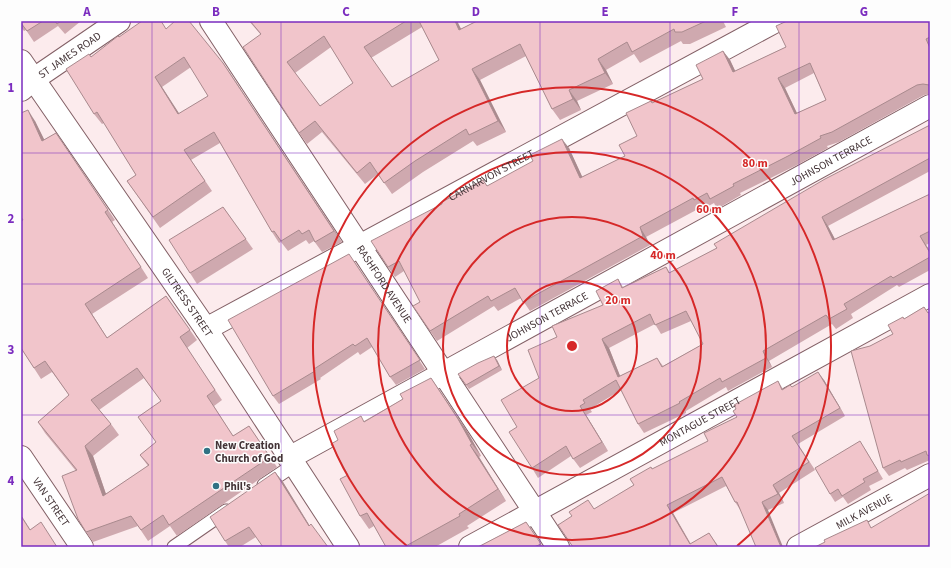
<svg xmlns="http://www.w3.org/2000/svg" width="951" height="568" font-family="'Source Sans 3',sans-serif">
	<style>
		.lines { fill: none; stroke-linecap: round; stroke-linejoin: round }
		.lane-casing { stroke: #836066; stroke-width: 15 }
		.street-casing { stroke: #836066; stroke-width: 24 }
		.lane { stroke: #fff; stroke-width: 13 }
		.street { stroke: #fff; stroke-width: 22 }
		.wall { fill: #cfa9af; fill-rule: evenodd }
		.shaded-wall { fill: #a98a8e }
		.building { fill: #f1c5cb; stroke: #a98a8e; fill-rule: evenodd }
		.grid { fill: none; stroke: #7b2cbf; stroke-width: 1; stroke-opacity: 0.55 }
		.ring { fill: none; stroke: #d62828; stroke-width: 2 }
		.poi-dot { fill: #307284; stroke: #fdfdfd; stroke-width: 1.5 }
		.labels { text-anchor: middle; stroke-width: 3; stroke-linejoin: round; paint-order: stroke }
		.street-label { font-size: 11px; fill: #433336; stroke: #fdfdfd }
		.poi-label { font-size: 11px; font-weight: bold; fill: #433336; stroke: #fdfdfd; text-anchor: start }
		.centre { fill: #d62828; stroke: #fdfdfd; stroke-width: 2 }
		.ring-label { font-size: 12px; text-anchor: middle; font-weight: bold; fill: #d62828; stroke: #fdfdfd; stroke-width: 3; stroke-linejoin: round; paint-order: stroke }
		.neatline { fill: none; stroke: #7b2cbf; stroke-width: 1.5 }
		.grid-label { font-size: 13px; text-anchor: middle; font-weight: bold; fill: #7b2cbf }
	</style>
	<rect width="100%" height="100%" fill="#fcebed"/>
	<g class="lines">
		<defs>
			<g id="lane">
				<path d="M264,485L294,465"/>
				<path d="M174,547L226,511"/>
			</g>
			<g id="street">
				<path id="s1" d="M211,21L558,547"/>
				<path id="s2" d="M21,61L206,329L348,547"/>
				<path id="s3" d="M21,90L34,79L119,21"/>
				<path id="s4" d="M206,329L776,21"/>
				<path id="s5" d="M21,457L82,547"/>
				<path id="s6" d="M289,458L930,106"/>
				<path id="s7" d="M470,547L930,295"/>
				<path id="s8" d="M798,547L930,475"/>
			</g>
		</defs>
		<use href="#lane" class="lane-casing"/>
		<use href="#street" class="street-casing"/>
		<use href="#lane" class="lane"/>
		<use href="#street" class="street"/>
	</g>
	<g class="wall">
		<path d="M21,21H81L65,34L58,26L34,42L26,30L24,31L21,27Z"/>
		<path d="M249,21H457L461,29L477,21H723L726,27L690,44H683L681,41L640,63L634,54L606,70L613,84L577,101L581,110L560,120L552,109L526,56L480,80L506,132L477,146L473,141L423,172L392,194L378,174L365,184L322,132L307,144L299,133L261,35ZM422,27L439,60L392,87L371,58ZM331,47L353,83L320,106L295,73Z"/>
		<path d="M795,21H930V94L924,95L839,142L827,146L828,148L797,165L740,193L741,195L717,209L714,203L701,210L700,208L646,237L650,245L530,311L521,298L498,311L494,306L437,341L430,331L420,302L404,271L395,277L388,267L442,204L483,180L487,186L569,148L582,177L625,156L637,136L651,101L652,103L703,79L723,51L730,60L735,71L786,47ZM814,73L826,100L797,113L785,88Z"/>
		<path d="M166,29L223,63L342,242L322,252L314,241L309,244L306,240L288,251L281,242L279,243L272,232L220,143L191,160L212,191L160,228L127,181L136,175L104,123L102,124L94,114L91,57L119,37ZM191,67L208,96L179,114L162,87Z"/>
		<path d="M35,121L44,140L56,133L115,220L112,222L148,278L92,314L107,338L166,296L197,340L187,348L222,400L214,406L233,436L249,426L277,467L177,536L170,526L148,541L138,526L93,542L86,532L76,471L45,433L38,422L69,395L52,372L41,379L21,348V349V221L23,220ZM144,378L161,401L156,442L140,455L148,466L106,494L93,456L119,435L111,424L99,410Z"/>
		<path d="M930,125V171L828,226L835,239L930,194V243L926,245L930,251V270L899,287L897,285L851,314L853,318L836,329L832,324L769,361L772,367L728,391L726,387L686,411V413L644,433L638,424L621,390L590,409L592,412L586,415L608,451L580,468L571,456L538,478L532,468L517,427L557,337L603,305L618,279L623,287L666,267L670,273L717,248ZM691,321L703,344L663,366L657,358L620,376L609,348L655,324L661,334Z"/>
		<path d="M223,207L253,249L197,284L190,273Z"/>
		<path d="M355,263L425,369L396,385L390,377L372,347L360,355L358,352L320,378L321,379L279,404L273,396Z"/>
		<path d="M924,307L928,313L930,312V460L907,470L905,468L889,476L883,468L870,346L893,334L904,319Z"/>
		<path d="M497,360L502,370L469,389L458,374Z"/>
		<path d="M431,378L467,431L481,456L479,457L506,501L467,526L469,528L435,547H386L374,526L369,529L360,516L348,475L338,440L364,421L403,399Z"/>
		<path d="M824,380L845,416L798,444L815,470L779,493L784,503L768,510L741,511L735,502L726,486L673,513L691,544L709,533L719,547H573L594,509L634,485L652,469L708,441L737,417L778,381L783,389Z"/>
		<path d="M865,449L883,479L869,486L871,490L848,504L843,497L835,502L830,494Z"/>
		<path d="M275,472L283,482L309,525L328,547L256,537L240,547H229L225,541Z"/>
		<path d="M526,522L543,547H478Z"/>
	</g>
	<g class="shaded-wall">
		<path d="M455,21H457L467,41L459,30Z"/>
		<path d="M723,51L730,60L740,81L733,72Z"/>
		<path d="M598,59L606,70L613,84L605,73Z"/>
		<path d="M223,63L230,73L342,242L334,231Z"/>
		<path d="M472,69L480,80L506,132L498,121Z"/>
		<path d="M155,77L162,87L186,124L178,114Z"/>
		<path d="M778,78L785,88L802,124L795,114Z"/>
		<path d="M569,90L577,101L581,110L573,99Z"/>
		<path d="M28,110L35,121L50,151L42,141Z"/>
		<path d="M562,139L569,148L587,187L580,178Z"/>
		<path d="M105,212L112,222L148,278L141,267Z"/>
		<path d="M822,217L828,226L840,249L833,240Z"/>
		<path d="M640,227L646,237L650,245L643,236Z"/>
		<path d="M920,236L930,251V253Z"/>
		<path d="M85,304L92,314L114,349L107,338Z"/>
		<path d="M602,339L609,348L624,386L618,377Z"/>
		<path d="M763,351L769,361L772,367L766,358Z"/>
		<path d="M494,356L497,360L502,370L499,366Z"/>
		<path d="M818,372L824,380L845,416L840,408Z"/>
		<path d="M431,378L467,431L481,456L472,444Z"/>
		<path d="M580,406L586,415L608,451L602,442Z"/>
		<path d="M470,445L479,457L506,501L498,489Z"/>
		<path d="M85,446L93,456L110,506L103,496Z"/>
		<path d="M275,472L283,482L316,536L309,526Z"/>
		<path d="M773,485L779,493L784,503L778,494Z"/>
		<path d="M762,502L768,510L783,547H781Z"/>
		<path d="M667,505L673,513L692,547Z"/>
		<path d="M21,515L37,540L21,516Z"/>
	</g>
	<g class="building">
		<path d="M21,21H43L27,31L21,23Z"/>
		<path d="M55,21H61L57,24Z"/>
		<path d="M142,21H161L166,29L175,21H189L223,63L334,231L315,242L309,230L302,234L299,230L281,241L274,231L272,232L214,132L184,150L205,181L153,217L127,181L136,175L97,112L94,114L66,69L89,54L91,57L118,36L119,37ZM184,57L208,96L178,114L155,77Z"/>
		<path d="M250,21H406L364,47L392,87L439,60L419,21H455L459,30L477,21H706L682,32H675L674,29L632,52L627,42L598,59L605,73L569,90L573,99L552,109L520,44L472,69L498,121L469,135L466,129L415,161L384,183L370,162L357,173L315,121L299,133L243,47L261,34ZM324,36L353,83L320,106L287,62Z"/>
		<path d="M787,21H794L795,22L796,21H930V37L926,39L930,48V86L929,85L923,84L917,85L832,132L820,136L821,138L790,155L733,184L734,186L710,199L707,193L694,200L693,198L640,227L643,236L523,302L515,288L491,301L488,296L430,331L413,306L420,302L399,261L388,267L371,241L442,204V202L483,180L487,186L533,161L530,155L562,139L580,178L625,156L619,145L637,136L626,113L651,101L652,103L703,79L696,65L723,51L733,72L786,47L776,26ZM810,63L826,100L795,114L778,78Z"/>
		<path d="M28,110L42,141L56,133L108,210L105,212L141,267L85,304L107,338L166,296L190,330L180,337L215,390L207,396L233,436L249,426L270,457L169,525L163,515L141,530L131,516L86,532L78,519L62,476L77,470L38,422L69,395L45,361L34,368L21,348V221L23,220L21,217V113ZM137,368L161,401L138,417L156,442L140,455L149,465L103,496L85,446L111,424L91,400Z"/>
		<path d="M930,125V158L822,217L833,240L930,194V231L920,236L930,253V257L893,278L891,276L844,304L847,309L829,319L826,315L763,351L766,358L722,382L720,378L679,402L680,403L638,424L616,380L583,400L585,403L580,406L602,442L573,459L566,446L532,468L509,432L517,427L501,400L539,378L528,350L557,337L552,326L603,305L596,291L618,279L622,288L666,267L669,273L717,248L714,244L825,179ZM686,311L703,344L662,367L657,358L618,377L602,339L650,314L655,325Z"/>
		<path d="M223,207L246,239L190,273L169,240Z"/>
		<path d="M349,254L420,360L390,377L367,338L355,346L353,344L314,369L315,371L273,396L228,320Z"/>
		<path d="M924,307L928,313L930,312V456L927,455L926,451L901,462L900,460L883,468L851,351L870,346L893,334L888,325L903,317L904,319Z"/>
		<path d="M494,356L499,366L466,385L458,374L478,363Z"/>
		<path d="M818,372L840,408L792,436L809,462L773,485L778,494L762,502L781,547H756L737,502H735L722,477L667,505L690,544L709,533L718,547H583L582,546L581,547H573L558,525L572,516L569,512L588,500L594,509L634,485L630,479L651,467L652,469L708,441L704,433L737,417L733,411L736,409L734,405L778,381L782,390L790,385L792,387Z"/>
		<path d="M431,378L458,419L472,444L470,445L498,489L459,514L460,516L404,547H386L367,513L360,516L340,479L348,475L331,444L338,440L334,431L361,416L364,422L403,399L400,394Z"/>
		<path d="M860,441L878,471L863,479L865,482L842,496L838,489L830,494L815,468Z"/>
		<path d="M275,472L309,526L311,524L328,547H263L249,527L225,541L210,517Z"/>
		<path d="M930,493V547H815L825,542L824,540L867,520L871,528Z"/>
		<path d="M21,516L30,530L41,522L57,547H21Z"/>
		<path d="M526,522L541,544L534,547H478Z"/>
	</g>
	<path class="grid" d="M152,21V547M281,21V547M411,21V547M540,21V547M670,21V547M799,21V547M21,153H930M21,284H930M21,415H930"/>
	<g class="ring">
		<circle cx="572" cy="346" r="65"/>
		<circle cx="572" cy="346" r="129"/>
		<circle cx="572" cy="346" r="194"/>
		<path d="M407 546A259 259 0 1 1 737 546"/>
	</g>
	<g class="poi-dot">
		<circle cx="207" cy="451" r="4"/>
		<circle cx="216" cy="486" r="4"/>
	</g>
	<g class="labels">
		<g class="street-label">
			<text dy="4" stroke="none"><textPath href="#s3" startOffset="60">ST JAMES ROAD</textPath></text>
			<text dy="4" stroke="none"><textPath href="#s6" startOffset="618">JOHNSON TERRACE</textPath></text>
			<text dy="4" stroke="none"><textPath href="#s4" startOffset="324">CARNARVON STREET</textPath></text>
			<text dy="4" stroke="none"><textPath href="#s1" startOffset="315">RASHFORD AVENUE</textPath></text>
			<text dy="4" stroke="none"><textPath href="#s2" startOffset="293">GILTRESS STREET</textPath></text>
			<text dy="4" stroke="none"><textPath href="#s6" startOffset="294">JOHNSON TERRACE</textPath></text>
			<text dy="4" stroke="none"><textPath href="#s7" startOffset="262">MONTAGUE STREET</textPath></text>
			<text dy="4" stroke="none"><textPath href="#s5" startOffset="54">VAN STREET</textPath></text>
			<text dy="4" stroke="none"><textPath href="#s8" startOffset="75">MILK AVENUE</textPath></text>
		</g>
		<g class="poi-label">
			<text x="215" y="449">New Creation<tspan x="215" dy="13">Church of God</tspan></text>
			<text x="224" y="490">Phil's</text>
		</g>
	</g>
	<circle cx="572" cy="346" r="6" class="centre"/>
	<g class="ring-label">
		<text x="755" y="167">80 m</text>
		<text x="709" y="213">60 m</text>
		<text x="663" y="259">40 m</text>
		<text x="618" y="304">20 m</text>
	</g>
	<rect width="951" height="568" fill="none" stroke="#fdfdfd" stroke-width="44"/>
	<rect x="22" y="22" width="907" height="524" class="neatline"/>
	<g class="grid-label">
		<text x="87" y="16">A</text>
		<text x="216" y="16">B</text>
		<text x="346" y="16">C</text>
		<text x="476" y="16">D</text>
		<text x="605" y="16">E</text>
		<text x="735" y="16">F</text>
		<text x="864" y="16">G</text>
		<text x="11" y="92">1</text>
		<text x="11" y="223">2</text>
		<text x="11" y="354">3</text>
		<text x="11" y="485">4</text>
	</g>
</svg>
